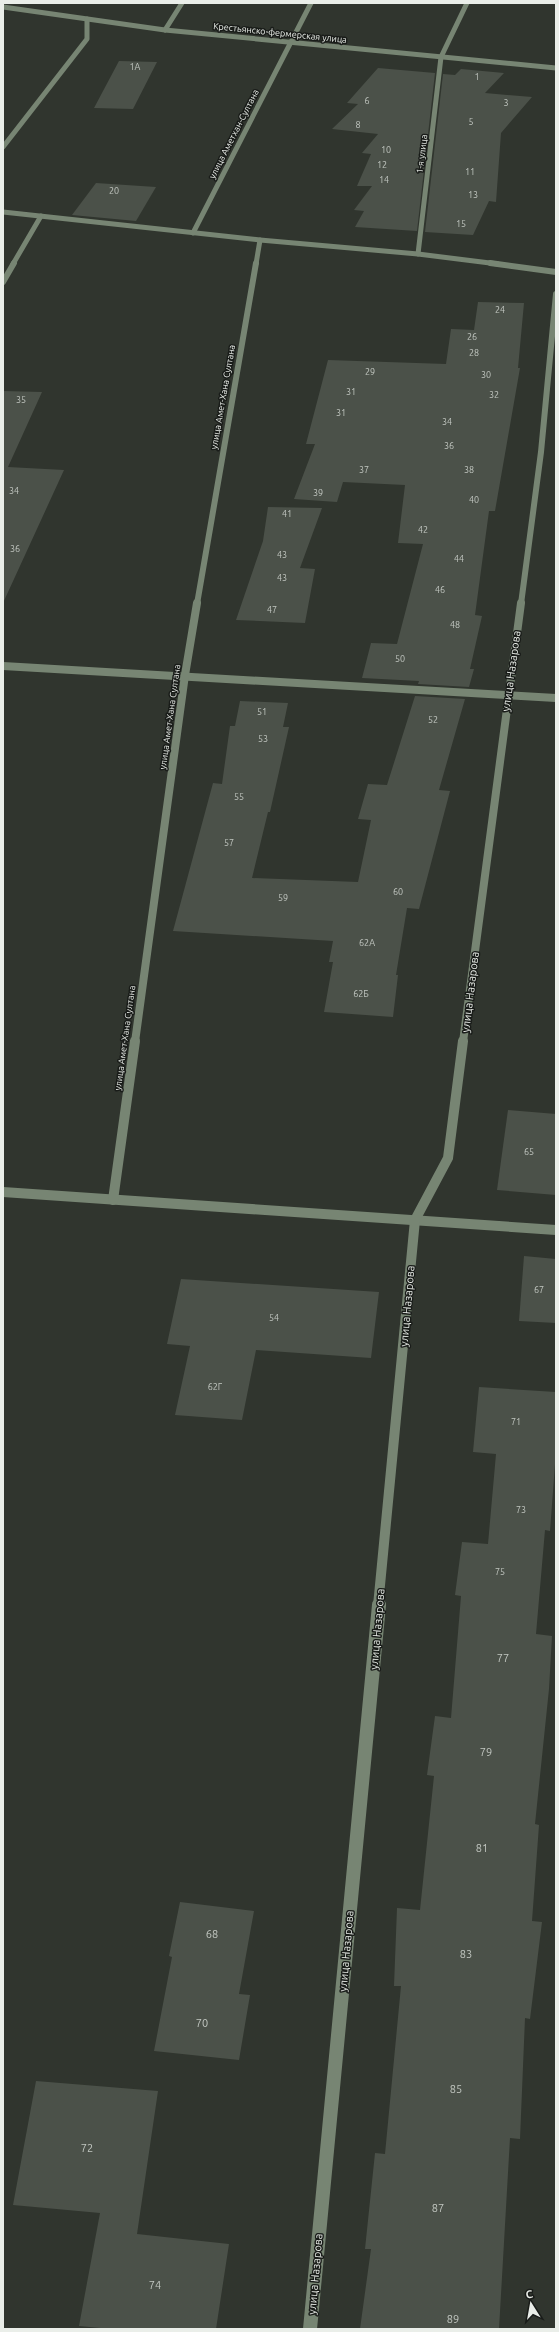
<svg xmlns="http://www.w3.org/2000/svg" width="559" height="2332" font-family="Ubuntu,sans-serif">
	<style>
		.building { fill: #4b5149 }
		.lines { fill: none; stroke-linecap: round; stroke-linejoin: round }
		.minor-far4 { stroke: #778573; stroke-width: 5 }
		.minor-far3 { stroke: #778573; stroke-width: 6 }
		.minor-far2 { stroke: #778573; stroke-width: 8 }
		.minor-far1 { stroke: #778573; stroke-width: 10 }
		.minor { stroke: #778573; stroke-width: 14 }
		.labels { text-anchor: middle; stroke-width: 3; stroke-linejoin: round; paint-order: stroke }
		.far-street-label { font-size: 9px; fill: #eaeee9; stroke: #191c19 }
		.number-label { font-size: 9px; fill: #c2c7c1 }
		.street-label { font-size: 11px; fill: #eaeee9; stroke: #191c19 }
		.near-number-label { font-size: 11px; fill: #c2c7c1 }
	</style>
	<rect width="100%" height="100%" fill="#30352e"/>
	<g class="building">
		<path d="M119,61L157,62L133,109L94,108Z"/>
		<path d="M378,68L435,73L417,231L355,227L364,211L354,210L372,186H357L371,154L362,153L378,134L332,129L358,104L347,103Z"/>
		<path d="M461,69L504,73L485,93L532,97L501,133L496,202L489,201L473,235L425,232L443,74L455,75Z"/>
		<path d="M96,183L156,187L136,221L72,215Z"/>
		<path d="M478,302L524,303L518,368H520L495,511H489L475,615L482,616L470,669H474L469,687L418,684L419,681L362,678L371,643L397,644L423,544L398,543L405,485L343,482L337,502L294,499L315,444H306L328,360L446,364L451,329L474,330Z"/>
		<path d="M3,391L42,392L8,467L64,470L3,603Z"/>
		<path d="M268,507L322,508L300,568L315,569L305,623L236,620L263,541Z"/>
		<path d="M415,696L465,699L439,790L450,791L419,909L407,908L396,975H398L393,1017L324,1012L333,962H329L333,941L173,931L213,783L222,784L230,726H235L240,701L288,703L283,727H289L270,812H268L252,878L358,882L371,820L358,819L368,784L387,785Z"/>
		<path d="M508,1110L556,1114V1195L497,1190Z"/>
		<path d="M524,1256L556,1259V1323L519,1321Z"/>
		<path d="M181,1279L379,1292L371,1358L256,1350L242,1420L175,1415L190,1346L167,1344Z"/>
		<path d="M479,1387L556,1392V1451L550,1531L545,1530L536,1634L552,1636L549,1689L535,1824L539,1825L532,1921L542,1922L530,2019L525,2018L520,2139L510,2138L499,2329H360L371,2249H365L375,2153L385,2154L401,1986H394L397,1908L420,1910L434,1776L427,1775L435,1716L451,1718L461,1596L455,1595L462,1542L488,1544L496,1454L473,1452Z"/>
		<path d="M180,1902L254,1911L239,1994L250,1995L239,2060L154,2051L172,1957L169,1956Z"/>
		<path d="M36,2081L158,2091L137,2234L229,2244L216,2329H111L79,2326L100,2213L13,2205Z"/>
	</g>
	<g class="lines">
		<g class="minor-far4">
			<path d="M3,7L165,30L556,68"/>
			<path d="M165,30L182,3"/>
			<path d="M3,147L87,39V19"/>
			<path d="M3,212L260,240L418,254L498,264"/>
			<path d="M193,233L311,3"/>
			<path d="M418,254L441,57L467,3"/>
			<path d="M13,264L41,216"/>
			<path d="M256,264L260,240"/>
		</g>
		<g class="minor-far3">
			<path d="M490,263L556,272"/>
			<path d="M3,282L14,263"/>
			<path d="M197,604L256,263"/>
			<path d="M521,604L541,452L556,294"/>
		</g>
		<g class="minor-far2">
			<path d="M3,666L556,698"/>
			<path d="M135,1042L185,675L197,603"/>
			<path d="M463,1042L521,603"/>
		</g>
		<g class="minor-far1">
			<path d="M3,1192L556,1230"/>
			<path d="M113,1200L135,1041"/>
			<path d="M378,1606L415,1220L448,1158L463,1041"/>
		</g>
		<path class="minor" d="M310,2329L379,1605"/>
	</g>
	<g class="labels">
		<g class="far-street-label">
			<text transform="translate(280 33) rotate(6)" y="3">Крестьянско-фермерская улица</text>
			<text transform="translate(234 134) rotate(-63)" y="3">улица Аметхан-Султана</text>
			<text transform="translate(422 154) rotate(-83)" y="3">1-я улица</text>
			<text transform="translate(223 397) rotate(-80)" y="3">улица Амет-Хана Султана</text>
			<text transform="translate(170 717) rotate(-82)" y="3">улица Амет-Хана Султана</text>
			<text transform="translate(125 1038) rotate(-82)" y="3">улица Амет-Хана Султана</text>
		</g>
		<g class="number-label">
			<text x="135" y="70">1А</text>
			<text x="477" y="80">1</text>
			<text x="367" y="104">6</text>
			<text x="506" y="106">3</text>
			<text x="471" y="125">5</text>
			<text x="358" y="128">8</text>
			<text x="386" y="153">10</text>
			<text x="382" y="168">12</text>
			<text x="470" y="175">11</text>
			<text x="384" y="183">14</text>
			<text x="114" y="194">20</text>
			<text x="473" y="198">13</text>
			<text x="461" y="227">15</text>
			<text x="500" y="313">24</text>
			<text x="472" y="340">26</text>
			<text x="474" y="356">28</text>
			<text x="370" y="375">29</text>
			<text x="486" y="378">30</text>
			<text x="351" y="395">31</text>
			<text x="494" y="398">32</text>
			<text x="21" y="403">35</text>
			<text x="341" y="416">31</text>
			<text x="447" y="425">34</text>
			<text x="449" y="449">36</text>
			<text x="364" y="473">37</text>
			<text x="469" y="473">38</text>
			<text x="14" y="494">34</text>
			<text x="318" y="496">39</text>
			<text x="474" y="503">40</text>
			<text x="287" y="517">41</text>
			<text x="423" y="533">42</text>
			<text x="15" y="552">36</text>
			<text x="282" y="558">43</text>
			<text x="459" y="562">44</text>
			<text x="282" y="581">43</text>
			<text x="440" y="593">46</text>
			<text x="272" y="613">47</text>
			<text x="455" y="628">48</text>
			<text x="400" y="662">50</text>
			<text x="262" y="715">51</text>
			<text x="433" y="723">52</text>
			<text x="263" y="742">53</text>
			<text x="239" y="800">55</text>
			<text x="229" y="846">57</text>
			<text x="398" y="895">60</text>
			<text x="283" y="901">59</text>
			<text x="367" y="946">62А</text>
			<text x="361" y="997">62Б</text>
			<text x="529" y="1155">65</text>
			<text x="539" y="1293">67</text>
			<text x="274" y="1321">54</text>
			<text x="215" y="1390">62Г</text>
			<text x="516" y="1425">71</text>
			<text x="521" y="1513">73</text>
			<text x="500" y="1575">75</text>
		</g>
		<g class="street-label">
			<text transform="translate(511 671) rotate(-82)" y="4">улица Назарова</text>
			<text transform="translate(470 992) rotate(-83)" y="4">улица Назарова</text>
			<text transform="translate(407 1306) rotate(-85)" y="4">улица Назарова</text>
			<text transform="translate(377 1629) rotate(-85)" y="4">улица Назарова</text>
			<text transform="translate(346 1951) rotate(-85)" y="4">улица Назарова</text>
			<text transform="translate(315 2274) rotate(-85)" y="4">улица Назарова</text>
		</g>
		<g class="near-number-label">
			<text x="503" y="1662">77</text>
			<text x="486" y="1756">79</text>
			<text x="482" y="1852">81</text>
			<text x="212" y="1938">68</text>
			<text x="466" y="1958">83</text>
			<text x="202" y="2027">70</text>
			<text x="456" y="2093">85</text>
			<text x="87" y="2152">72</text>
			<text x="438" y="2212">87</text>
			<text x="155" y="2289">74</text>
			<text x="453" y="2323">89</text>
		</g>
	</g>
	<rect width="559" height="2332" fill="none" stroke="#eaeee9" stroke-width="8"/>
	<g transform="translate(531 2304) rotate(349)" stroke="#191c19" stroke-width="3" paint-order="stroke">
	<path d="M0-3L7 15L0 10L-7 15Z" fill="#eaeee9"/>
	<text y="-6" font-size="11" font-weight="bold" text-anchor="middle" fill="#eaeee9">С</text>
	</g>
</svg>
